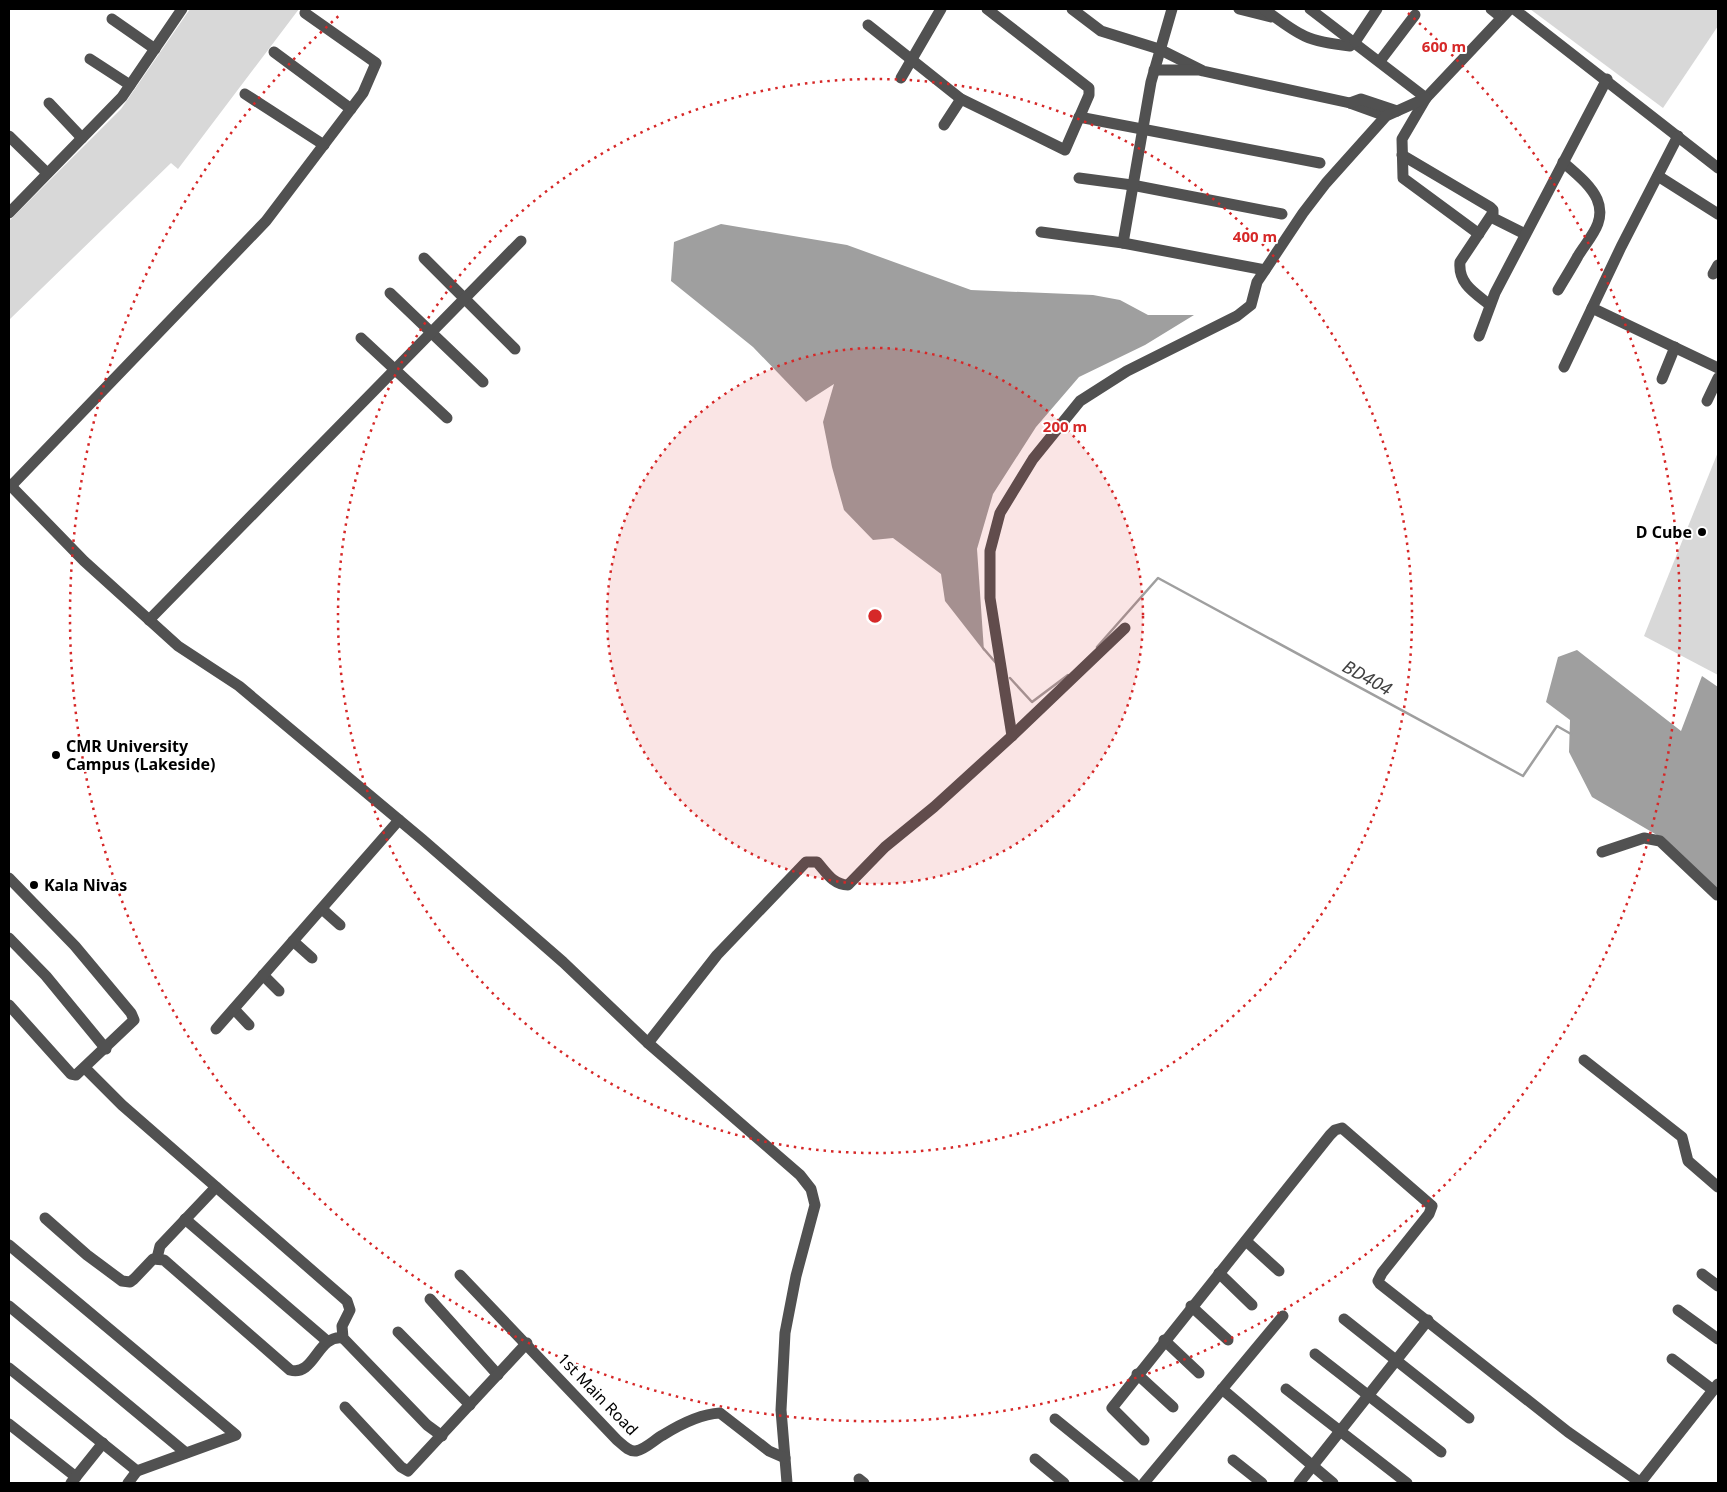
<svg xmlns="http://www.w3.org/2000/svg" width="1727" height="1492" font-family="'Noto Sans',sans-serif">
	<style>
		.green { fill: #d8d8d8 }
		.water { fill: #9f9f9f }
		.lines { fill: none; stroke-linecap: round; stroke-linejoin: round }
		.stream { stroke: #9f9f9f; stroke-width: 2.5 }
		.minor { stroke: #515151; stroke-width: 11 }
		.ring { fill: none; stroke: #d62828; stroke-width: 2.5; stroke-dasharray: 2.5 5 }
		.poi-dot { fill: #000; stroke: #fff; stroke-width: 2 }
		.labels { text-anchor: middle; stroke-width: 4; stroke-linejoin: round; paint-order: stroke }
		.poi-label { font-size: 16px; font-weight: bold; fill: #000; stroke: #fff; text-anchor: start }
		.street-label { font-size: 16px; fill: #000; stroke: #fff }
		.water-label { font-size: 18px; font-style: italic; fill: #404040; stroke: #fff }
		.centre { fill: #d62828; stroke: #fff; stroke-width: 2.5 }
		.ring-label { font-size: 15px; text-anchor: middle; font-weight: bold; fill: #d62828; stroke: #fff; stroke-width: 4; stroke-linejoin: round; paint-order: stroke }
	</style>
	<rect width="100%" height="100%" fill="#fff"/>
	<g class="green">
		<path d="M190,9H299L178,169L171,163L9,320V221L121,109Z"/>
		<path d="M1530,9H1718V26L1663,108Z"/>
		<path d="M1718,452V675L1644,636Z"/>
	</g>
	<g class="water">
		<path d="M721,224L847,245L971,290L1093,295L1120,300L1148,315H1194L1145,345L1079,377L1036,427L993,494L977,549L984,651L945,601L941,574L893,538L873,540L844,510L832,467L823,422L834,384L806,402L753,347L671,281L674,242Z"/>
		<path d="M1577,650L1681,731L1702,676L1718,687V890L1662,838L1592,797L1569,752L1570,720L1546,702L1558,657Z"/>
	</g>
	<g class="lines">
		<g class="stream">
			<path d="M1097,647L1158,578L1523,776L1557,726L1571,734"/>
			<path d="M983,648L996,663"/>
			<path d="M1010,678L1032,702L1068,675"/>
		</g>
		<g class="minor">
			<path d="M1072,9L1101,31L1159,49L1203,71L1350,103L1386,116"/>
			<path d="M1239,9L1271,17"/>
			<path d="M1264,9C1299,35 1305,41 1350,46"/>
			<path d="M1310,9L1426,98"/>
			<path d="M1491,9L1501,17"/>
			<path d="M1514,9L1718,168"/>
			<path d="M112,19L155,49"/>
			<path d="M868,25L961,99L1065,150L1089,95V88L987,9"/>
			<path d="M1355,42L1377,9"/>
			<path d="M274,52L351,109"/>
			<path d="M90,59L130,85"/>
			<path d="M1380,61L1415,15"/>
			<path d="M1154,70H1200"/>
			<path d="M901,78L941,9"/>
			<path d="M245,94L324,145"/>
			<path d="M49,103L82,138"/>
			<path d="M1350,103L1361,99L1397,111"/>
			<path d="M1079,117L1320,163"/>
			<path d="M944,125L961,99"/>
			<path d="M9,136L47,173"/>
			<path d="M1402,155L1490,207L1493,210V218L1525,234"/>
			<path d="M1658,176L1718,214"/>
			<path d="M1079,178L1132,185L1282,214"/>
			<path d="M9,213L122,97L182,9"/>
			<path d="M1041,232L1123,243L1265,270"/>
			<path d="M1479,234L1403,178L1402,139L1426,98L1510,9"/>
			<path d="M1123,243L1151,82L1172,9"/>
			<path d="M424,258L515,349"/>
			<path d="M1713,274L1718,265"/>
			<path d="M1558,290C1565,278 1572,267 1578,256C1589,238 1607,222 1597,199C1590,184 1575,173 1563,162"/>
			<path d="M390,293L483,382"/>
			<path d="M1490,305C1475,293 1458,284 1460,262L1492,214"/>
			<path d="M1592,308L1718,368"/>
			<path d="M1479,336L1495,293L1607,79"/>
			<path d="M361,338L447,418"/>
			<path d="M1564,367L1621,247L1678,136"/>
			<path d="M1662,379L1675,347"/>
			<path d="M1707,401L1718,378"/>
			<path d="M9,484L84,561L178,646L239,686L423,840L563,962L648,1043L800,1175L811,1189L815,1205L796,1276L785,1333L781,1410L787,1483"/>
			<path d="M11,486L266,221L363,93L376,63L305,13"/>
			<path d="M149,620L521,241"/>
			<path d="M1012,736L990,598V551L1000,513L1033,459L1080,401L1127,371L1237,316L1251,305L1257,282L1303,213L1326,183L1386,116L1426,98"/>
			<path d="M1602,852L1644,838L1660,841L1717,895"/>
			<path d="M9,878L75,946L131,1013L134,1020L76,1075L71,1074L9,1005"/>
			<path d="M322,909L340,925"/>
			<path d="M9,938L46,976L106,1049"/>
			<path d="M293,941L312,958"/>
			<path d="M263,975L279,991"/>
			<path d="M234,1009L249,1025"/>
			<path d="M216,1029L399,820"/>
			<path d="M648,1043L717,955L806,862H817C826,872 833,885 848,885L885,847L934,807L1012,736L1125,628"/>
			<path d="M1584,1060L1682,1137L1688,1161L1718,1187"/>
			<path d="M85,1068L122,1105L347,1301L350,1310L342,1326L343,1338L427,1425L442,1436"/>
			<path d="M45,1218L87,1255L122,1281L130,1282L134,1279L153,1259L164,1260L290,1370C315,1377 317,1334 343,1338"/>
			<path d="M185,1219L327,1341"/>
			<path d="M1246,1241L1279,1271"/>
			<path d="M9,1245L236,1435L137,1471L128,1483"/>
			<path d="M157,1258L160,1246L216,1187"/>
			<path d="M1219,1273L1252,1305"/>
			<path d="M1702,1274L1718,1286"/>
			<path d="M460,1275L617,1440C622,1444 629,1452 636,1451C646,1449 655,1439 663,1435C679,1425 701,1414 720,1413L769,1451L785,1458"/>
			<path d="M430,1299L498,1375"/>
			<path d="M9,1306L186,1453"/>
			<path d="M1191,1306L1228,1340"/>
			<path d="M1678,1310L1718,1339"/>
			<path d="M1344,1319L1469,1418"/>
			<path d="M398,1332L470,1405"/>
			<path d="M1164,1340L1199,1373"/>
			<path d="M1315,1354L1441,1452"/>
			<path d="M1672,1359L1713,1390"/>
			<path d="M9,1368L137,1471"/>
			<path d="M1137,1374L1173,1407"/>
			<path d="M1222,1389L1333,1483"/>
			<path d="M1286,1389L1407,1483"/>
			<path d="M345,1407L401,1467L408,1471L527,1343"/>
			<path d="M1055,1419L1134,1483"/>
			<path d="M9,1424L76,1477"/>
			<path d="M1144,1440L1112,1408L1330,1135L1335,1130L1342,1128L1432,1206L1429,1214L1382,1273L1378,1281L1380,1284L1568,1432L1641,1483"/>
			<path d="M1035,1459L1064,1483"/>
			<path d="M1233,1460L1262,1483"/>
			<path d="M859,1479L864,1483"/>
			<path d="M71,1483L103,1443"/>
			<path d="M1144,1483L1283,1316"/>
			<path d="M1299,1483L1428,1320"/>
			<path d="M1640,1483L1718,1384"/>
		</g>
	</g>
	<circle cx="875" cy="616" r="268" fill="#d62828" fill-opacity=".12"/>
	<g class="ring">
		<circle cx="875" cy="616" r="268"/>
		<circle cx="875" cy="616" r="537"/>
		<path d="M1408 13A805 805 0 1 1 342 13"/>
	</g>
	<g class="poi-dot">
		<circle cx="1702" cy="532" r="5"/>
		<circle cx="56" cy="755" r="5"/>
		<circle cx="34" cy="885" r="5"/>
	</g>
	<g class="labels">
		<g class="poi-label">
			<text x="1692" y="538" text-anchor="end">D Cube</text>
			<text x="66" y="752">CMR University<tspan x="66" dy="18">Campus (Lakeside)</tspan></text>
			<text x="44" y="891">Kala Nivas</text>
		</g>
		<g class="street-label">
			<text transform="translate(598 1394) rotate(46)" y="6">1st Main Road</text>
		</g>
		<g class="water-label">
			<text transform="translate(1367 678) rotate(29)" y="6">BD404</text>
		</g>
	</g>
	<circle cx="875" cy="616" r="8" class="centre"/>
	<g class="ring-label">
		<text x="1444" y="52">600 m</text>
		<text x="1255" y="242">400 m</text>
		<text x="1065" y="432">200 m</text>
	</g>
	<rect width="1727" height="1492" fill="none" stroke="#000000" stroke-width="20"/>
</svg>
